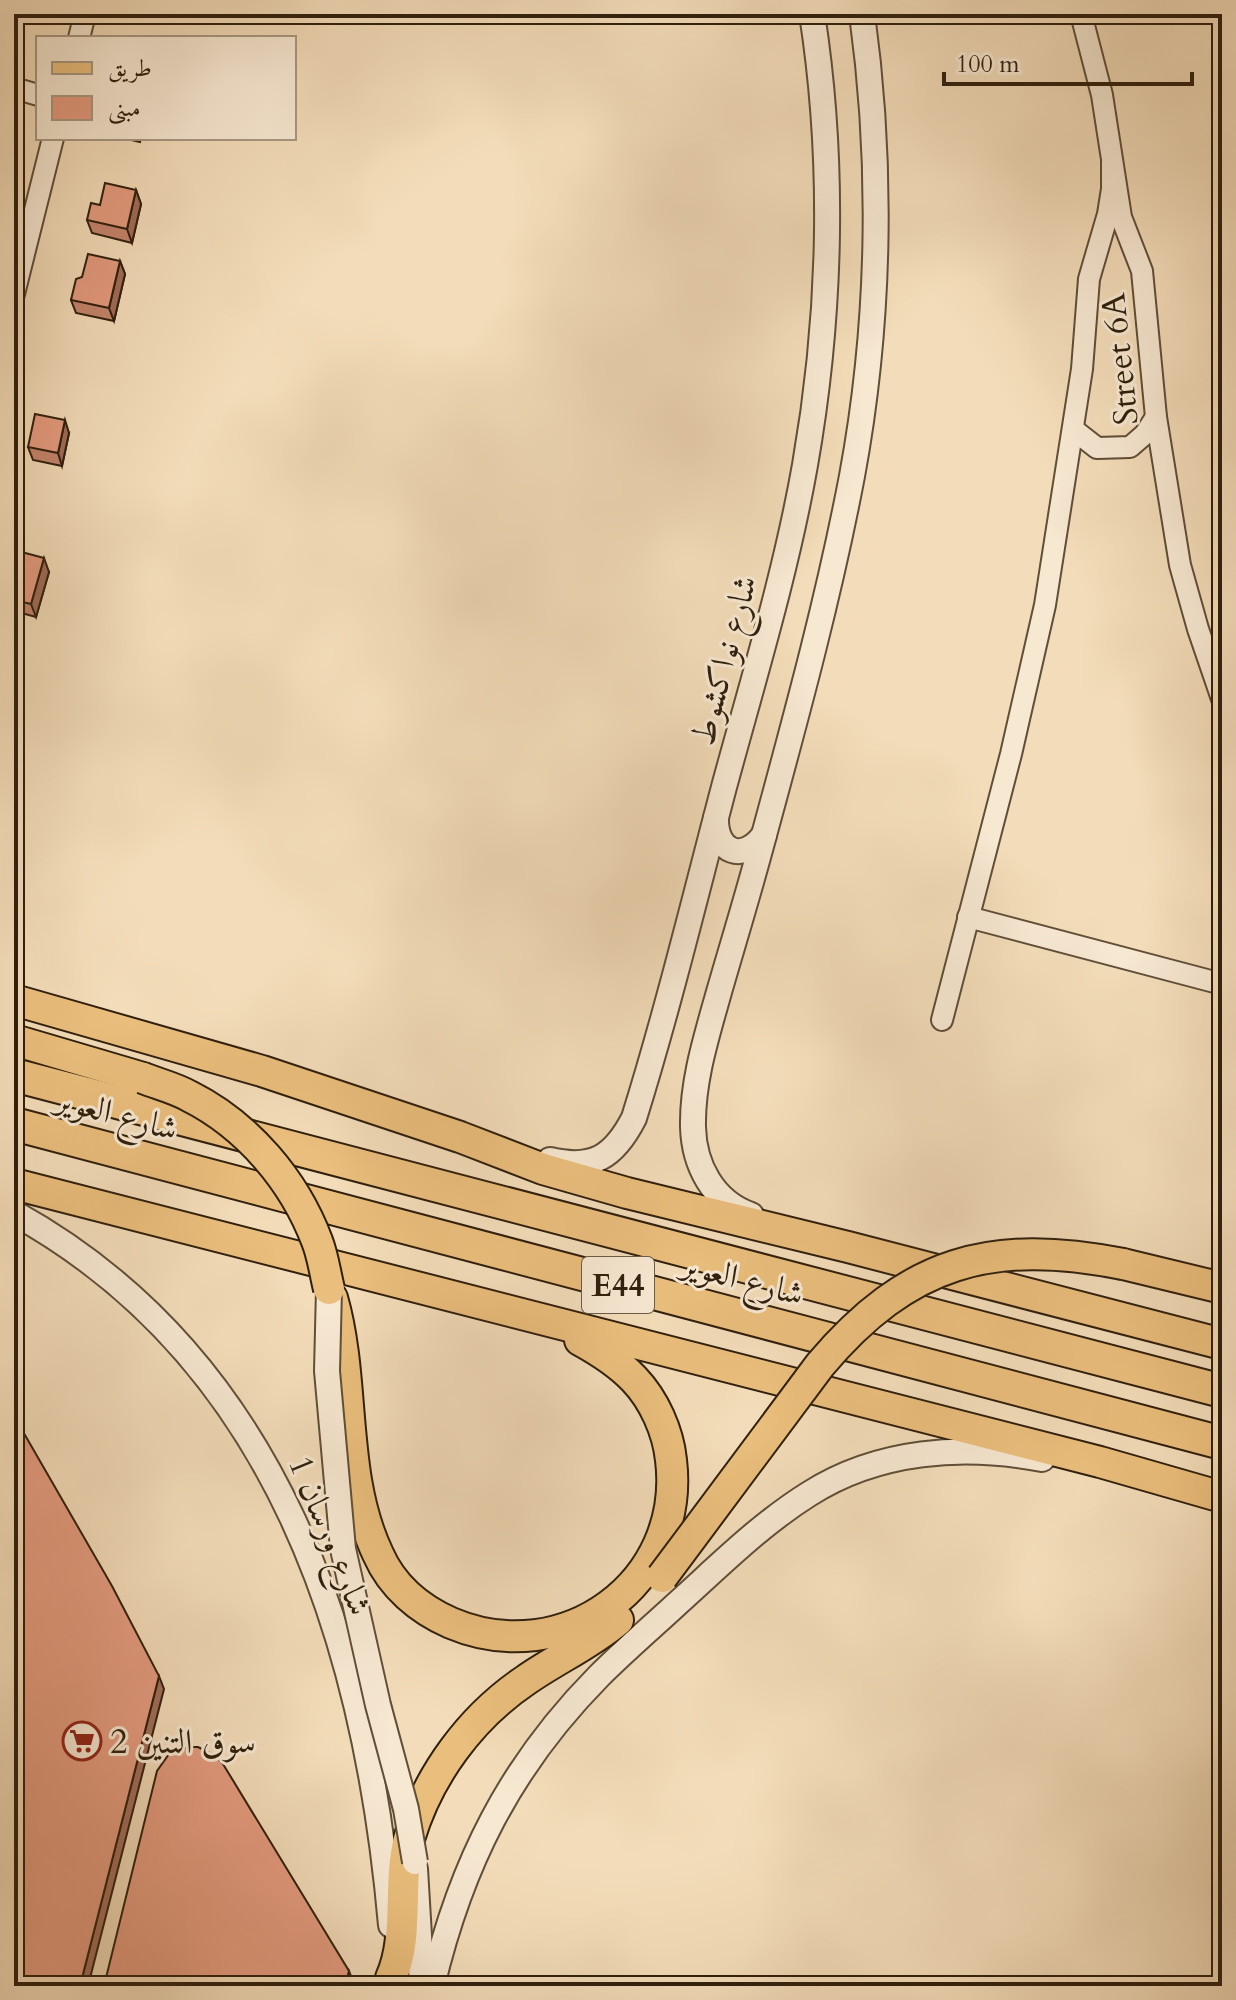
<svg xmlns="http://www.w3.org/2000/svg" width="1236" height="2000" font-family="Cardo,Amiri,serif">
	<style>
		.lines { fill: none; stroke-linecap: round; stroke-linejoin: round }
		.minor-casing { stroke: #604e38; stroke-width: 24 }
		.tertiary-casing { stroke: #604e38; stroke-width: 28 }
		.primary-casing { stroke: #2f1f0d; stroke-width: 34 }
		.trunk-casing { stroke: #2f1f0d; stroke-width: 36 }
		.minor { stroke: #f7e8d2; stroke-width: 20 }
		.tertiary { stroke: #f7e8d2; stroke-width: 24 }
		.primary { stroke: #eabe7c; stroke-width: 30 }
		.trunk { stroke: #eabe7c; stroke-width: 32 }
		.tertiary-bridge-casing { stroke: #604e38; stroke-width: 28; stroke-linecap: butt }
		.primary-bridge-casing { stroke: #2f1f0d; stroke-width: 34; stroke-linecap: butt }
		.tertiary-bridge { stroke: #f7e8d2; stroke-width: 24 }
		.primary-bridge { stroke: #eabe7c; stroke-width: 30 }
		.wall { fill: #c4856d; stroke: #2f1f0d; stroke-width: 2 }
		.shaded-wall { fill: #a06c59; stroke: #2f1f0d; stroke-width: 2 }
		.building { fill: #e49b7f; stroke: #2f1f0d; stroke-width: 2 }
		.labels { text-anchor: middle; stroke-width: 6; stroke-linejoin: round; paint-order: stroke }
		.shield { fill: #f7e8d2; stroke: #6b5b48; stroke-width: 2 }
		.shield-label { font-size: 32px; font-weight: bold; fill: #2f1f0d }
		.street-label { font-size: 34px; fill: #2f1f0d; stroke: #f7e8d2 }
		.poi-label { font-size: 34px; fill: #2f1f0d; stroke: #f7e8d2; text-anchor: start }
	</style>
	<rect width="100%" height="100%" fill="#f3dcb9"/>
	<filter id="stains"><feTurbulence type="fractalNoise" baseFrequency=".0025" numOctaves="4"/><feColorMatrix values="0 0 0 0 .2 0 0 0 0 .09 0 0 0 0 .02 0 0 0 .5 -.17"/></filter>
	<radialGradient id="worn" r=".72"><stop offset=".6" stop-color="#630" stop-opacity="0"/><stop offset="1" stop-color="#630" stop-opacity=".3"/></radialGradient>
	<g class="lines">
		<defs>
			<g id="minor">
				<path d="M1081,14L1102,95L1121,217L1142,271L1156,417L1180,565L1198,629L1222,699"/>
				<path d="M79,38L85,14"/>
				<path d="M14,88L38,95"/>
				<path d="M14,294L53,138"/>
				<path d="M1074,430L1097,448L1130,447L1145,434L1156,417"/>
				<path d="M968,917L1222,984"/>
				<path d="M942,1020L1011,754L1045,605L1082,369L1089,279L1108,214L1112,189V163"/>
			</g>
			<g id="tertiary">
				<path d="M716,818C715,853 744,863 764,835"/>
				<path d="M550,1160C593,1170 614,1157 634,1118C668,1009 695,897 724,787C753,680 786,573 805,465C831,317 835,162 812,14"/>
				<path d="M14,1213C278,1359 366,1642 391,1925"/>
				<path d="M751,1215C713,1202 694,1165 693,1127C692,1081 707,1035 719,992C734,940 750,888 764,835C796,717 829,597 852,476C880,325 883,166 862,14"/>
				<path d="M415,1869L422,1986"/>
				<path d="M432,1986C461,1864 510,1766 599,1676C624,1651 652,1627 679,1602C720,1565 761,1524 809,1494C878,1450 963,1444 1042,1459"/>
			</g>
			<g id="primary">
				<path d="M14,1000L262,1071L460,1137L543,1169L627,1193L848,1247L1222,1344"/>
				<path d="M14,1040L143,1078"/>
				<path d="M14,1184L1100,1462L1222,1497"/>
				<path d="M1123,1264L1222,1288"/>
				<path d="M332,1298C356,1381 340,1474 378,1554C392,1586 419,1609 451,1623C564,1671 686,1583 671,1460C668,1431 654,1400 634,1379C618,1362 600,1351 580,1340"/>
				<path d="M391,1978C410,1936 397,1885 409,1839C428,1775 471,1717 526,1680C556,1659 590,1644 618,1620"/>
			</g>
			<g id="trunk">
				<path d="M14,1075L1222,1391"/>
				<path d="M14,1124L1222,1443"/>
			</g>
		</defs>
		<use href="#minor" class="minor-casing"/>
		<use href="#tertiary" class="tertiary-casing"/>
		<use href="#primary" class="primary-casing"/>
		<use href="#trunk" class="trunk-casing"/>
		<use href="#minor" class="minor"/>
		<use href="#tertiary" class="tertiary"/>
		<use href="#primary" class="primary"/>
		<use href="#trunk" class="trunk"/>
		<defs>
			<path id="tertiary-bridge" d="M329,1289L327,1371L343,1549L378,1705L406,1809L415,1862"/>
			<g id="primary-bridge">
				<path d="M143,1078C158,1084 175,1088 189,1096C247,1125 294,1180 317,1241C323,1256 325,1273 329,1289"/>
				<path d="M662,1577L820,1365C908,1261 991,1238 1123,1264"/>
			</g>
		</defs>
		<use href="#tertiary-bridge" class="tertiary-bridge-casing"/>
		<use href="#primary-bridge" class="primary-bridge-casing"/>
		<use href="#tertiary-bridge" class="tertiary-bridge"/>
		<use href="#primary-bridge" class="primary-bridge"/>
	</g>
	<g class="wall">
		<path d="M14,14H38L36,21L14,15Z"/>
		<path d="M123,138H141L140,142Z"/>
		<path d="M136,190L141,204L132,243L92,233L87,220L100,205Z"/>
		<path d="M120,261L125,274L114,321L76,313L71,300L82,277Z"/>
		<path d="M69,433L62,466L33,460L28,447Z"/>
		<path d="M14,550L49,572L36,617L14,611Z"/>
	</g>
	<g class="shaded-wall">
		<path d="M136,190L141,204L132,243L127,229Z"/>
		<path d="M120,261L125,274L114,321L109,308Z"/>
		<path d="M65,420L69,433L62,466L58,453Z"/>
		<path d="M44,558L49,572L36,617L31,604Z"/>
		<path d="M159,1676L164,1689L88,1986H80Z"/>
		<path d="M349,1971L355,1986H345Z"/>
	</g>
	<g class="building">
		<path d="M105,183L136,190L127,229L87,220L91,203L100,205Z"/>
		<path d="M88,254L120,261L109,308L71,300L76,279L82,277Z"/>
		<path d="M35,414L65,420L58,453L28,447Z"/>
		<path d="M14,550L44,558L31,604L14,600Z"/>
		<path d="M14,1416L112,1586L159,1676L80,1986H14Z"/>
		<path d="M188,1747H198L216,1756L223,1764L349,1971L345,1986H104L157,1771L169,1754Z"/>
	</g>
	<defs>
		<symbol id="supermarket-ring" viewBox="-11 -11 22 22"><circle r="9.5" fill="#f7e8d2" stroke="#8f2418" stroke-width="1.5"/><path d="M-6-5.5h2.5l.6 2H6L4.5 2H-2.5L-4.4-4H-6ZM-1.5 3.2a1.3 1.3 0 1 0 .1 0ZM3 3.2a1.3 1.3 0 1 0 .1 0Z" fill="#8f2418"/></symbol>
	</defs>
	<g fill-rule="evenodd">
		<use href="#supermarket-ring" x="60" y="1719" width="44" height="44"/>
	</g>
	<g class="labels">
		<rect class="shield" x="582" y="1257" width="72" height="56" rx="6"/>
		<g class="shield-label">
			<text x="618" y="1296">E44</text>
		</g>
		<g class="street-label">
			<text transform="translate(1119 359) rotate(-96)" y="12">Street 6A</text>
			<text transform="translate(723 660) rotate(-75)" y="12">شارع نواكشوط</text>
			<text transform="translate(117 1113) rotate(15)" y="12">شارع العوير</text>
			<text transform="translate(743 1278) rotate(15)" y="12">شارع العوير</text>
			<text transform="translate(331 1535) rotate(68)" y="12">شارع ورسان 1</text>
		</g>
		<g class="poi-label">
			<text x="110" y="1753">سوق التنين 2</text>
		</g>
	</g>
	<rect width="1236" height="2000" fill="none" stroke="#f3dcb9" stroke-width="48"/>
	<rect x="16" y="16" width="1204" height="1968" fill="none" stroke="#2f1f0d" stroke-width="4"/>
	<rect x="24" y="24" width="1188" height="1952" fill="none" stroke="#2f1f0d" stroke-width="2"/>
	<rect x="36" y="36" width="260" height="104" fill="#f7e8d2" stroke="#a79883" stroke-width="2"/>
	<rect x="52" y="62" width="40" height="12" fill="#eabe7c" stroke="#a79883" stroke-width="2"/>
	<text x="108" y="76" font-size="24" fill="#2f1f0d">طريق</text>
	<rect x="52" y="96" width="40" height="24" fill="#e49b7f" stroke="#a79883" stroke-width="2"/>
	<text x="108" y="116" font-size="24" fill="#2f1f0d">مبنى</text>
	<path d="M944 72v12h248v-12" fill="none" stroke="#2f1f0d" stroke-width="4"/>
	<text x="956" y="72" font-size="24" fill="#2f1f0d" stroke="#f7e8d2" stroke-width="6" paint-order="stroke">100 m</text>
	<rect width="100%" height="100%" filter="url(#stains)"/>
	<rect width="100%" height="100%" fill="url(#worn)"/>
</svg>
